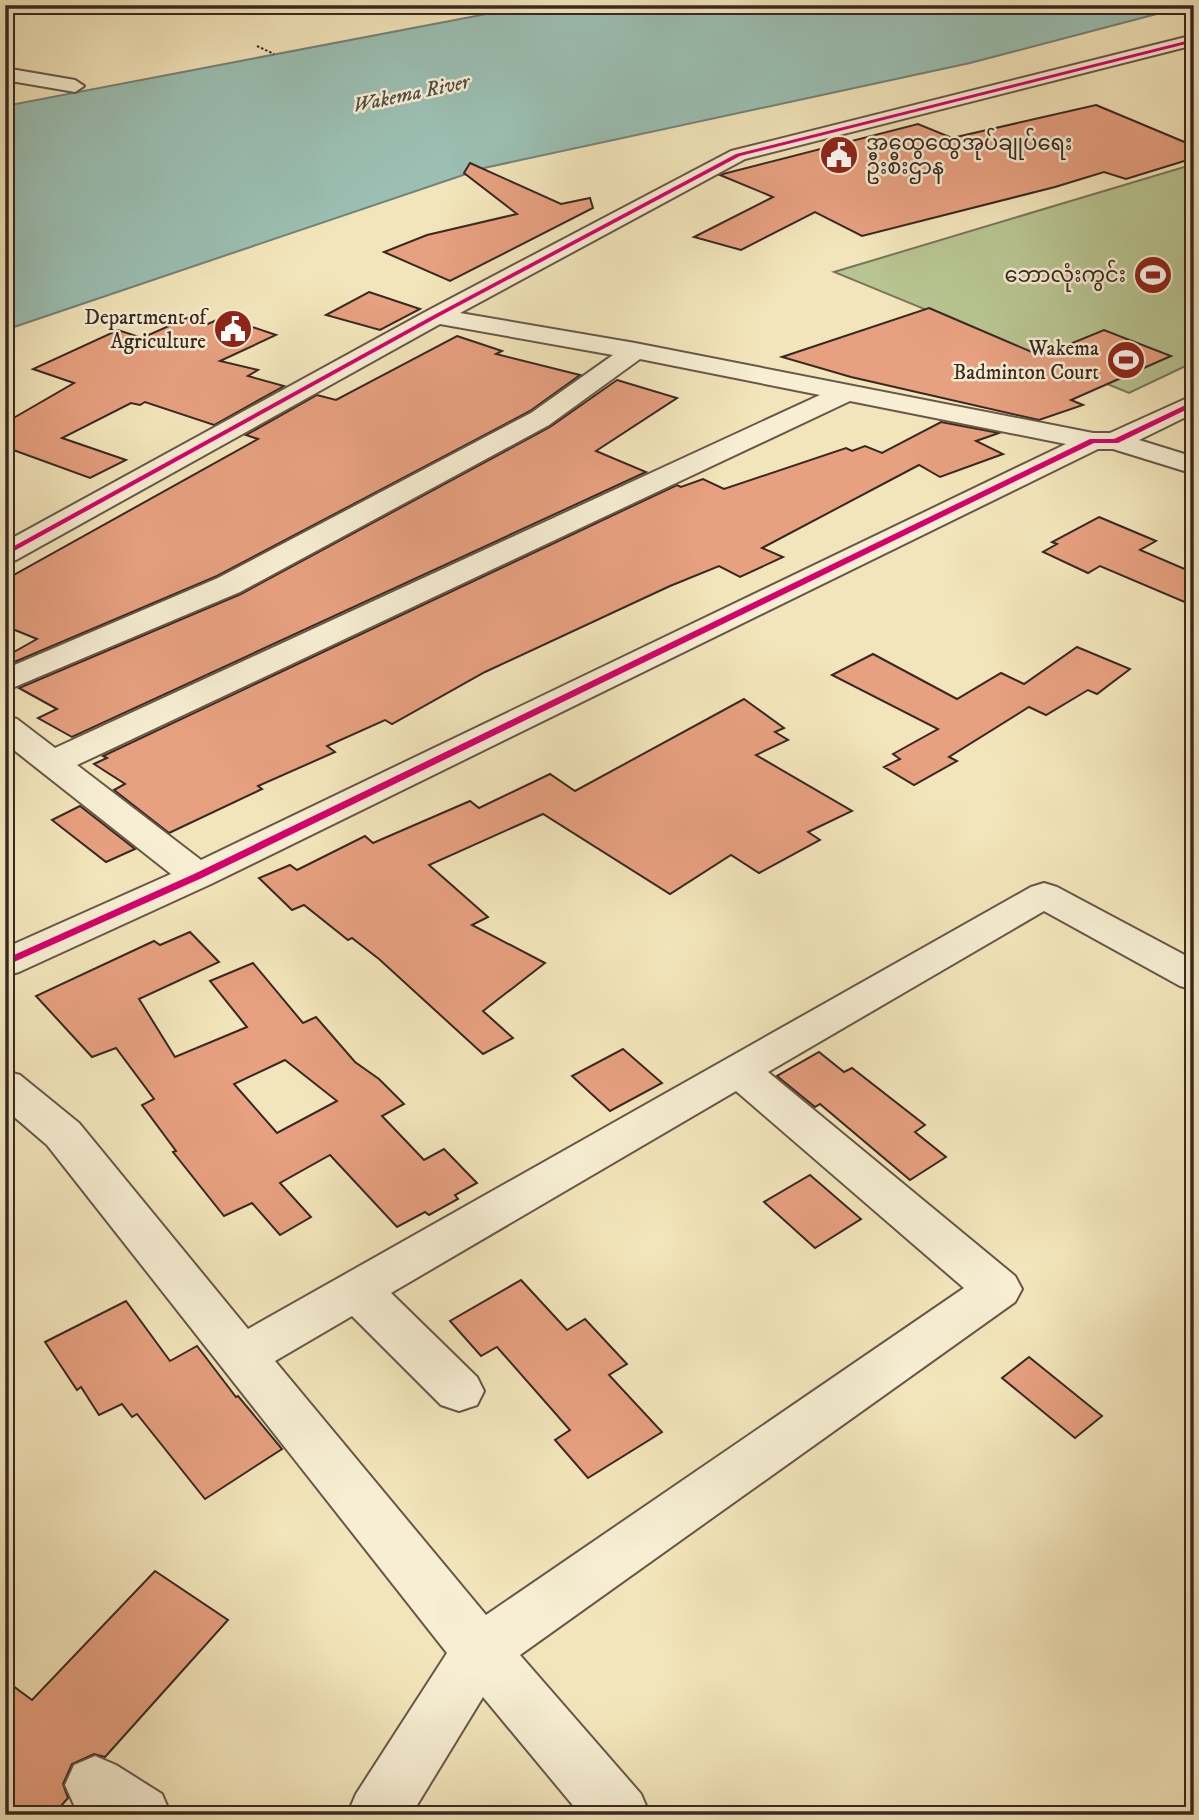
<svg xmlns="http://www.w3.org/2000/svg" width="1199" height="1820" font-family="'IM FELL DW Pica','Noto Sans Myanmar',serif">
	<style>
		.green { fill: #b8c592; stroke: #78765a; stroke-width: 2 }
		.water { fill: #9bbfb3; stroke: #738379; stroke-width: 2 }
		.building { fill: #e7a080; stroke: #382822; stroke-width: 2; fill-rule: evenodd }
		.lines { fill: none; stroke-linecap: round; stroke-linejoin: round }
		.minor-casing { stroke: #675748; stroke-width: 4 }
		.path { stroke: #382822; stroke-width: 2; stroke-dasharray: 2.5 2; stroke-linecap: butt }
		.minor { fill: #f7eed3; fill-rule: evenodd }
		.cycleway-casing { stroke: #f7eed3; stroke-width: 5 }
		.cycleway { fill: #d6006c; fill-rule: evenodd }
		.labels { text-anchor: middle; stroke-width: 5; stroke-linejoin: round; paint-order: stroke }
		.far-water-label { font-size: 21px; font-style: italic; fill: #514e46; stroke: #f7eed3 }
		.far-poi-label { font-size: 21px; fill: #382822; stroke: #f7eed3; text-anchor: end }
	</style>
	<rect width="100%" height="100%" fill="#f3e5bb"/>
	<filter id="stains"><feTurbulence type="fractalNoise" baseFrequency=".00286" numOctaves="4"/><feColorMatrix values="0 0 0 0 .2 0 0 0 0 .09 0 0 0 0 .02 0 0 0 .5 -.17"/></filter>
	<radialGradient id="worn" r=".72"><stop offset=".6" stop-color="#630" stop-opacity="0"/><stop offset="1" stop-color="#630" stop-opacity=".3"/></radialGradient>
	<path class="green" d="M1194,164V362L1129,393L834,272Z"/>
	<path class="water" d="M533,5H1191L970,63L484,168L5,330V106Z"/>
	<g class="building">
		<path d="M1096,105L1194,146V158L1126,179L1104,172L1055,187L862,236L815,212L741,250L694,237L773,197L720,175L723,174L918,124L952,138Z"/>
		<path d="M470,163L561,204L590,198L593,208L450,281L384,252L427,235L517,214L464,173Z"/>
		<path d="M369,292L420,309L380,330L326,315Z"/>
		<path d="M929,308L1041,356L1104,330L1171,356L1071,400L1083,405L1039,420L851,377L782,357Z"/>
		<path d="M189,317L208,324L223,317L276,335L220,361L258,370L248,376L284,386L214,425L145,402L140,405L131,403L62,438L126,460L90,478L5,447V418L10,420L74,383L33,369L118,330L142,338Z"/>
		<path d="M457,336L502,351L496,354L580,375L530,411L217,576L5,666V657L37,639L5,626V577H10L258,439L246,435L317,395L336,400Z"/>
		<path d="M617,380L677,398L596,451L646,472L72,737L38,718L57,709L19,688L241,594L550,427Z"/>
		<path d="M941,422L999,433L976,441L1003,454L940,477L919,465L762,548L783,557L740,577L719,566L670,586L485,672L392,724L385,720L327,746L335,752L258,786L262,789L169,833L114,790L125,784L94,764L107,758L103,756L677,485L681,487L703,479L724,489L846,448L852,451L865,446L882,453Z"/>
		<path d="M1099,517L1156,541L1140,550L1194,573V606L1100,566L1088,573L1043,552L1057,544L1052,542Z"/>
		<path d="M1077,647L1130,669L1097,694L1088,690L1046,715L1029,707L949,757L957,761L914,785L884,767L900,759L893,754L938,729L832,675L873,654L957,699L1001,673L1024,684Z"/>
		<path d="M744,699L784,728L775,732L788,740L756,755L852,811L808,832L820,840L759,873L731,855L670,894L543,814L429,865L488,917L472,925L545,963L483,1011L513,1038L483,1054L379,959L352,938L348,940L304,905L292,910L259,878L290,865L297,870L365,836L373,843L470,801L479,808L550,774L575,791Z"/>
		<path d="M80,806L135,849L106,862L52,820Z"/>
		<path d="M190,932L219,962L139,999L175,1057L247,1027L210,981L253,963L303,1023L316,1017L355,1062L379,1079L404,1104L382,1116L424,1160L444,1149L477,1183L455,1195L458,1199L429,1215L425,1212L397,1227L330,1155L280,1183L311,1217L280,1235L252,1203L224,1216L173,1152L176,1151L142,1105L154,1099L116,1048L92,1057L36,996L154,941L160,945ZM285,1060L337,1101L277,1133L234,1084Z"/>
		<path d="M623,1049L662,1083L610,1111L572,1076Z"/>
		<path d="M819,1052L844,1072L852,1068L925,1125L915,1132L946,1157L910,1180L820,1104L815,1107L777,1076Z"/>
		<path d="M810,1175L861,1219L815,1248L764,1202Z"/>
		<path d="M521,1280L567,1330L585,1319L627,1364L609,1375L662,1432L588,1478L555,1440L570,1430L497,1347L481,1356L450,1321Z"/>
		<path d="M126,1301L170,1361L197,1346L236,1397L238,1396L282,1449L205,1499L137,1414L132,1417L122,1404L99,1415L81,1387L77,1390L45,1342Z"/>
		<path d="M1029,1357L1102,1416L1075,1438L1002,1378Z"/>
		<path d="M155,1571L228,1620L105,1757L94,1754L72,1764L63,1784L68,1798L53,1815H5V1680L32,1700Z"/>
	</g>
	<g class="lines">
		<defs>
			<g id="minor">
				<path d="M1194,35V45L745,159L460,313L635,343L1093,433H1110L1194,395V413L1139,440L1194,457V474L1113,449H1098L211,884L19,972L5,976V948L171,874L5,743V716L17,719L55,748L820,395L640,359L549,425L240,592L5,691V669L218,578L531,413L613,355L440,324L16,560L5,563V542L427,311L731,151ZM850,401L1066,444L201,860L77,765Z"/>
				<path d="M5,68L75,80L84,86L75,92L5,80Z"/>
				<path d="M1044,883L1057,887L1194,960V990L1180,986L1044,911L768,1072L1015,1276L1022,1289L1015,1302L520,1655L641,1794L650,1815H581L483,1697L411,1815H347L356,1794L447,1653L47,1145L5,1109V1071L20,1075L79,1123L248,1329L1031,887ZM736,1091L964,1288L486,1615L275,1361L352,1316L441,1405L459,1411L477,1405L484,1391L477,1377L391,1293Z"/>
				<path d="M95,1756L116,1765L162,1794L171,1815H88L74,1805L65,1785L74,1765Z"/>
			</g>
		</defs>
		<use href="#minor" class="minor-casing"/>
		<path class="path" d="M257,46L274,54"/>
		<use href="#minor" class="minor"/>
		<defs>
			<g id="cycleway">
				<path d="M1194,39V42L740,156L438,317L5,556V551L434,315L736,154Z"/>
				<path d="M1194,401V406L1118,443H1094L202,878L5,966V959L194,874L1090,439H1114Z"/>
			</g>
		</defs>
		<use href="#cycleway" class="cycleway-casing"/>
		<use href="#cycleway" class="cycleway"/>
	</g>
	<defs>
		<symbol id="civic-disc" viewBox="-11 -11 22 22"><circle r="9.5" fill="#8f2418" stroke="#f7eed3"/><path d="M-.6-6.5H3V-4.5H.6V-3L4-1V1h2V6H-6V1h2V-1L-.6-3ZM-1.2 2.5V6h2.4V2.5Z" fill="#fff"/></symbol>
		<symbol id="stadium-disc" viewBox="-11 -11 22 22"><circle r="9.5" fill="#8f2418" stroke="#f7eed3"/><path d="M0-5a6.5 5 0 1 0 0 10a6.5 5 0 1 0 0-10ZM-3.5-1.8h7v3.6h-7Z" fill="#fff"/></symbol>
	</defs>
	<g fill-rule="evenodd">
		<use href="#civic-disc" x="817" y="133" width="44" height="44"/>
		<use href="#stadium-disc" x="1131" y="253" width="44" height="44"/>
		<use href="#civic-disc" x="211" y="307" width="44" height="44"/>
		<use href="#stadium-disc" x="1104" y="338" width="44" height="44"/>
	</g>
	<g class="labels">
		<g class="far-water-label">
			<text transform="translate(411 93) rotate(-12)" y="7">Wakema River</text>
		</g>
		<g class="far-poi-label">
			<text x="866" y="150" text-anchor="start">အထွေထွေအုပ်ချုပ်ရေး<tspan x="866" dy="24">ဦးစီးဌာန</tspan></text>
			<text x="1126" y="282">ဘောလုံးကွင်း</text>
			<text x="206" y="324">Department of<tspan x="206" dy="24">Agriculture</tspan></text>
			<text x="1099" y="355">Wakema<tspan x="1099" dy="24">Badminton Court</tspan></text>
		</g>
	</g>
	<rect width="1199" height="1820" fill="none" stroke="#f3e5bb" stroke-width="28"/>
	<rect x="7" y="7" width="1185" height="1806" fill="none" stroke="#382822" stroke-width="3.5"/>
	<rect x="14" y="14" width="1171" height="1792" fill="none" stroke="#382822" stroke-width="2"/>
	<rect width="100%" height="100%" filter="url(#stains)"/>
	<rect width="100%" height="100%" fill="url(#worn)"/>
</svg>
